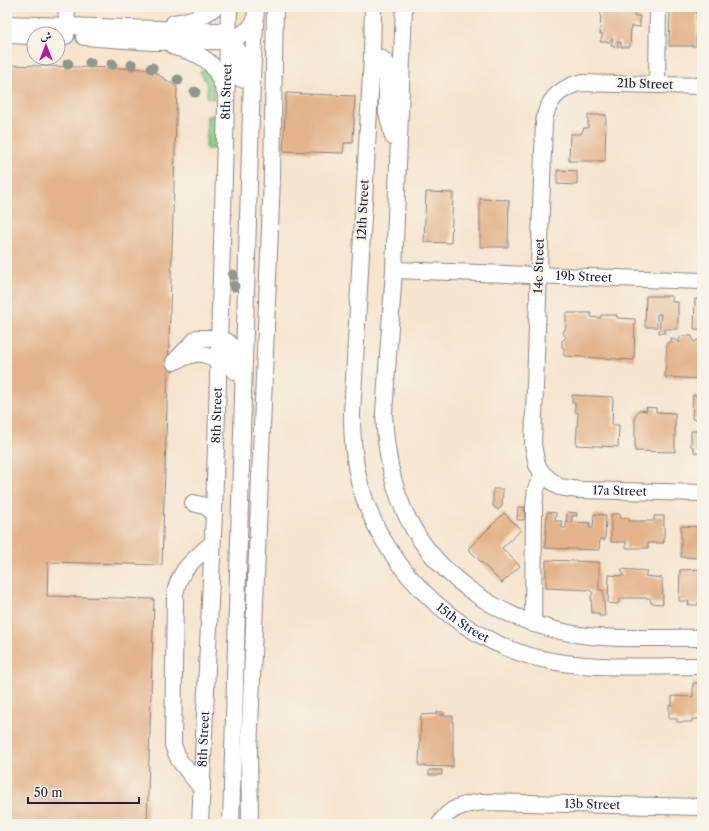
<svg xmlns="http://www.w3.org/2000/svg" width="709" height="831" font-family="'Libre Caslon Text',Amiri,serif">
	<style>
		.green { fill: #8dd18b; stroke: #587a63 }
		.sand { fill: #eeda9e; stroke: #887e6c }
		.building { fill: #e3b48c }
		.lines { fill: none; stroke-linecap: round; stroke-linejoin: round }
		.minor-casing { stroke: #8c8384; stroke-width: 18 }
		.minor { stroke: #fff; stroke-width: 16 }
		.tree { fill: #93968a }
		.labels { text-anchor: middle; stroke-width: 4; stroke-linejoin: round; paint-order: stroke }
		.street-label { font-size: 12px; fill: #22223b; stroke: #f7f3e8 }
	</style>
	<rect width="100%" height="100%" fill="#f7f3e8"/>
	<filter id="ink" filterUnits="userSpaceOnUse"><feTurbulence type="fractalNoise" baseFrequency=".025" numOctaves="2"/><feDisplacementMap in="SourceGraphic" scale="8" xChannelSelector="R" yChannelSelector="G"/><feConvolveMatrix kernelMatrix="1 2 1 2 8 2 1 2 1" color-interpolation-filters="sRGB"/></filter>
	<filter id="wash" filterUnits="userSpaceOnUse"><feTurbulence type="fractalNoise" baseFrequency=".012" numOctaves="4" result="noise"/><feDisplacementMap in="SourceGraphic" scale="16" xChannelSelector="R" yChannelSelector="G"/><feGaussianBlur stdDeviation="0.9" result="paint"/><feColorMatrix in="noise" values="0 0 0 0 0 0 0 0 0 0 0 0 0 0 0 0 0 1.4 0 .05"/><feComposite in="paint" operator="in"/></filter>
	<g filter="url(#wash)">
		<rect width="100%" height="100%" fill="#f5e4ce"/>
		<g class="green">
			<path d="M206,69L213,83L214,99L207,98V84L200,72Z"/>
			<path d="M207,116H215L214,149H206Z"/>
		</g>
		<path class="sand" d="M237,7H250C248,16 246,24 236,26Z"/>
		<g id="blocks">
			<g class="building">
				<path d="M601,7H634V16H640V27L631,26L630,47H621V42H617L619,47L611,46L613,39H611L610,42H600L603,34H600Z"/>
				<path d="M670,7H697L696,46H669Z"/>
				<path d="M7,65L150,69L177,87L162,565L48,562L47,596L154,599L147,824H7Z"/>
				<path d="M286,93L355,96L353,143H344L343,153L283,151Z"/>
				<path d="M588,115H606L605,161H569L570,134H581L584,128H588Z"/>
				<path d="M557,170L577,171V185L557,184Z"/>
				<path d="M426,192L453,193L451,243L424,242Z"/>
				<path d="M480,199L509,200L508,247H480Z"/>
				<path d="M646,296H672V302H678V329H665V333H659L661,314H657V327H645Z"/>
				<path d="M695,299H702V329H694Z"/>
				<path d="M566,313H591V317L600,318L601,315H617V318L635,319L634,360L564,356V348L562,347V341L566,337L563,333L566,326Z"/>
				<path d="M682,336H692L694,342L702,338V379L665,377L667,343L671,342V338L680,343L679,339Z"/>
				<path d="M572,395L613,397L612,425H619L618,447L576,445L578,412H575V403H572Z"/>
				<path d="M693,395L702,396V419H692Z"/>
				<path d="M646,407L656,408V412L675,413V452L635,451V416L639,410L647,411Z"/>
				<path d="M691,431H702V459L700,454L694,452V448L691,446Z"/>
				<path d="M493,489H503L502,506L498,510L493,506Z"/>
				<path d="M518,507H525L524,520H517Z"/>
				<path d="M547,512L556,513L555,521H562V528H566L567,512L577,513V516H572V522L590,523L589,528H593L594,514L606,515L605,540L600,539L599,550L545,548Z"/>
				<path d="M504,513L521,530L502,548L520,566L502,583L468,549Z"/>
				<path d="M611,514H620V518H629V521H654V516H664V543H648V548H626V542H611Z"/>
				<path d="M681,526L702,527V558L681,557Z"/>
				<path d="M546,560L599,562V590H603L605,616H599V613H592L591,597L593,593L590,590L546,588Z"/>
				<path d="M621,569L647,571L645,576L662,578L663,604L651,603L650,598H621L618,604L608,603L609,575L624,576Z"/>
				<path d="M702,569V602H698V605H688L689,601H679L680,570Z"/>
				<path d="M693,683H702V719H692V722H677V719H669V705H672V696L693,697Z"/>
				<path d="M437,712H444V715L440,714V716H453V767L419,766L421,715L437,714Z"/>
				<rect x="429" y="770" width="13" height="5"/>
			</g>
		</g>
	</g>
	<g filter="url(#ink)">
		<use href="#blocks" fill-opacity="0" stroke="#8c8384" stroke-width="1"/>
		<g class="lines">
			<defs>
				<g id="minor">
					<path id="s1" d="M373,7L372,57L352,414C352,439 354,464 361,488C386,575 467,648 557,662C602,669 656,666 702,666"/>
					<path d="M404,7L394,270L384,413C387,493 412,552 480,597C507,615 537,627 569,633C610,641 660,637 702,638"/>
					<path d="M174,23C188,21 204,17 215,7"/>
					<path d="M7,24L217,31C240,44 242,54 241,79"/>
					<path d="M7,35L34,36"/>
					<path d="M66,36L67,7"/>
					<path d="M84,37L153,42L220,41L239,36L248,30L255,21"/>
					<path d="M174,47C202,54 215,60 224,90"/>
					<path d="M372,57L381,58L387,64V112L393,137"/>
					<path d="M657,85L658,7"/>
					<path id="s2" d="M702,86L579,83C558,89 547,101 544,122L533,445L537,465L543,474L559,487L579,490L702,493"/>
					<path id="s3" d="M394,270L702,281"/>
					<path d="M178,360C195,353 202,349 218,363"/>
					<path d="M174,362L197,338C228,338 235,337 234,371"/>
					<path d="M193,503L205,506L214,513"/>
					<path d="M533,624L534,506L536,489L543,474"/>
					<path d="M202,789L179,760L173,745L175,596C177,571 195,559 212,543"/>
					<path id="s4" d="M200,824L214,513L229,7"/>
					<path d="M231,824L252,77L256,7"/>
					<path d="M250,824L249,753L272,177L275,7"/>
					<path id="s5" d="M440,824C449,807 465,804 483,802L702,807"/>
				</g>
			</defs>
			<use href="#minor" class="minor-casing"/>
			<use href="#minor" class="minor"/>
		</g>
		<g class="tree">
			<circle cx="90" cy="63" r="5.5"/>
			<circle cx="68" cy="64" r="5.5"/>
			<circle cx="112" cy="64" r="5.5"/>
			<circle cx="132" cy="65" r="5.5"/>
			<circle cx="152" cy="68" r="5.5"/>
			<circle cx="178" cy="80" r="5.5"/>
			<circle cx="195" cy="92" r="5.5"/>
			<circle cx="233" cy="275" r="5.5"/>
			<circle cx="234" cy="286" r="5.5"/>
		</g>
	</g>
	<g class="labels">
		<g class="street-label">
			<text transform="translate(645 84) rotate(2)" y="4">21b Street</text>
			<text dy="4" stroke="none"><textPath href="#s4" startOffset="733">8th Street</textPath></text>
			<text transform="translate(363 210) rotate(-87)" y="4">12th Street</text>
			<text transform="translate(539 266) rotate(-88)" y="4">14c Street</text>
			<text dy="4" stroke="none"><textPath href="#s3" startOffset="190">19b Street</textPath></text>
			<text dy="4" stroke="none"><textPath href="#s4" startOffset="409">8th Street</textPath></text>
			<text dy="4" stroke="none"><textPath href="#s2" startOffset="615">17a Street</textPath></text>
			<text dy="4" stroke="none"><textPath href="#s1" startOffset="655">15th Street</textPath></text>
			<text dy="4" stroke="none"><textPath href="#s4" startOffset="85">8th Street</textPath></text>
			<text dy="4" stroke="none"><textPath href="#s5" startOffset="160">13b Street</textPath></text>
		</g>
	</g>
	<rect width="709" height="831" fill="none" stroke="#f7f3e8" stroke-width="24"/>
	<g transform="translate(46 46)"><circle r="19" fill="#f7f3e8" stroke="#a29fa3"/>
	<path d="M0-3L7 15L0 10L-7 15Z" fill="#b5179e"/>
	<text y="-6" font-size="11" font-weight="bold" text-anchor="middle" fill="#22223b">ش</text>
	</g>
	<path d="M28 797v6h111v-6" fill="none" stroke="#22223b" stroke-width="2"/>
	<text x="34" y="797" font-size="12" fill="#22223b" stroke="#f7f3e8" stroke-width="3" paint-order="stroke">50 m</text>
</svg>
